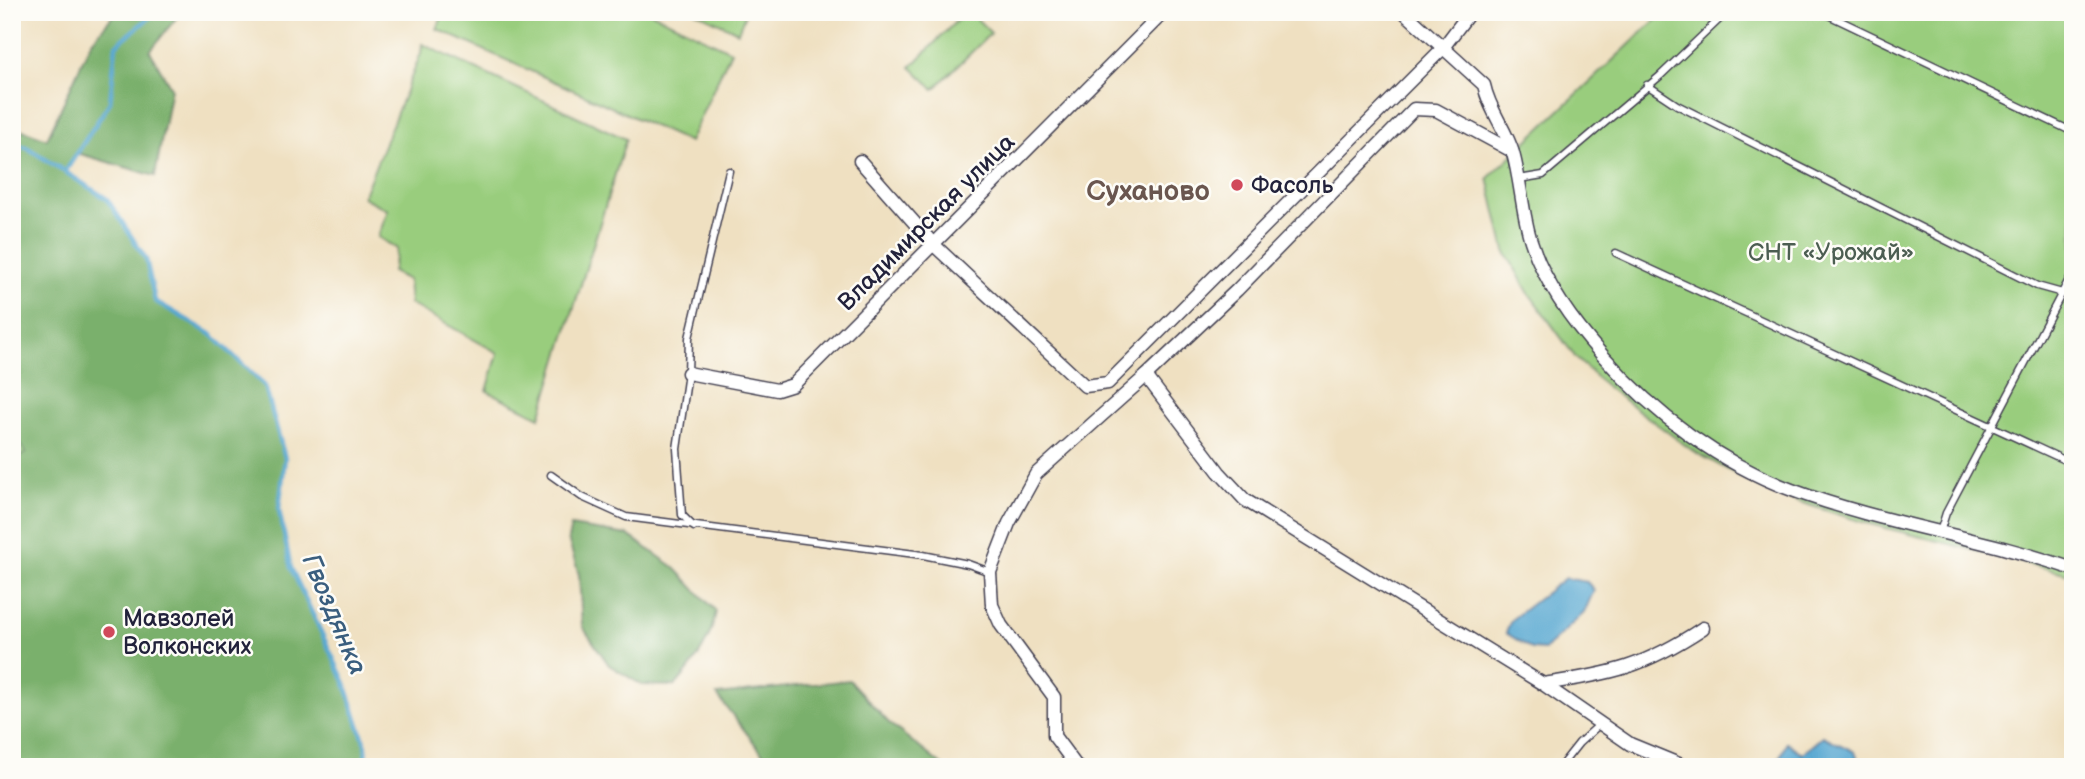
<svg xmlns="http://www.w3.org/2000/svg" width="2085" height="779" font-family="'Balsamiq Sans',sans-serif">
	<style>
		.green { fill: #99cd7d; stroke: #5e785c; stroke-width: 2 }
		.forest { fill: #7ab06c; stroke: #4e6954; stroke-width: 2 }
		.water { fill: #57a7d1; stroke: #3c6486; stroke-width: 2 }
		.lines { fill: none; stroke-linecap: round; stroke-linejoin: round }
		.stream { stroke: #57a7d1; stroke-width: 4.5 }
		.service-casing { stroke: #413e4f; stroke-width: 9 }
		.minor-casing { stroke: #413e4f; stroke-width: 15 }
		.service { stroke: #fff; stroke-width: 6 }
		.minor { stroke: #fff; stroke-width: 12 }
		.poi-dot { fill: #d1495b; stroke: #fdfcf7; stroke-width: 2.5 }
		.labels { text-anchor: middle; stroke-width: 5; stroke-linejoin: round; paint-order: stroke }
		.poi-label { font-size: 24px; fill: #22223b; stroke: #fdfcf7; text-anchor: start }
		.street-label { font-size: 24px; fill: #22223b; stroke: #fdfcf7 }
		.park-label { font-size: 24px; fill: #4c5e52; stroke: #fdfcf7 }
		.water-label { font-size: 26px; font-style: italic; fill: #3a5e7e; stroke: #fdfcf7 }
		.quarter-label { font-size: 28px; font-weight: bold; fill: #6a564f; stroke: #fdfcf7 }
	</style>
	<rect width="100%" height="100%" fill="#fdfcf7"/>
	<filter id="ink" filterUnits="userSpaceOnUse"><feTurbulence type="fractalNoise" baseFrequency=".0143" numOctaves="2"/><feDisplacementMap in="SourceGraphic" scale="14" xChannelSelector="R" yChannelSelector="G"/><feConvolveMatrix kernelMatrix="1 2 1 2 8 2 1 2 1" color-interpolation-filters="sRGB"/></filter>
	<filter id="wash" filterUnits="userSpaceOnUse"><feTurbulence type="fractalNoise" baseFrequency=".00686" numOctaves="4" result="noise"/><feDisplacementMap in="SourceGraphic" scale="28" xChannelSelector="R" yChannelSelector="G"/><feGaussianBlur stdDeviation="1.57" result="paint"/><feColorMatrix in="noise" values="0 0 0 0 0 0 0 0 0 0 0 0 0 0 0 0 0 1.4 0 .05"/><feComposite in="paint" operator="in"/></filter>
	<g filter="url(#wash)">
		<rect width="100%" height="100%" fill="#efe0c1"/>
		<g class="green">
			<path d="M444,12H650L731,51L689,142L437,29Z"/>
			<path d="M696,12H746L738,32Z"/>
			<path d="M965,12H970L991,33L934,89L911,67Z"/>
			<path d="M1664,12H2073V575L1866,523L1771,493L1693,451L1608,388L1576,358L1528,292L1505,251L1488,178Z"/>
			<path d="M422,44L626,139L540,417L487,391L498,353L410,304L408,280L392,272L397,249L378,237L388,210L363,197L421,53Z"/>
			<path d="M12,432L26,453L12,462Z"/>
		</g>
		<g class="forest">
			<path d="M116,12H181L150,51L171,88L155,176L77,153L66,172L107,199L146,259L155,301L211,334L265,386L285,458L279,510L291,568L345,683L366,746L365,767H12V462L26,453L12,432V126L47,139L91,42Z"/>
			<path d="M571,526L628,535L674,567L716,611C712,640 694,665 675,686L642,685L609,665L582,626L579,575L568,539Z"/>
			<path d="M849,680L889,723L944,767H773L717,695Z"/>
		</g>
		<g class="water">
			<path d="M1565,578L1587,582L1594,590L1584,613L1544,650L1532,649L1506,633L1511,620Z"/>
			<path d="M1823,736L1855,752L1861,767H1775L1787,742L1802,754Z"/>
		</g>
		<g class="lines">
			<g class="stream">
				<path d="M12,143L28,148L107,199L146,259L155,301L211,334L265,386L285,458L279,510L291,568L345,683L366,746L365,767"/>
				<path d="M65,172L110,102L116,45L156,12"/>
			</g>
		</g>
	</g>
	<g filter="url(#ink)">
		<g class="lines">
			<defs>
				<g id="service">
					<path d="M1822,12L2073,132"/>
					<path d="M1647,85L1677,105L2037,286L2073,296"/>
					<path d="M1519,179L1543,175L1660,76L1727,12"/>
					<path d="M1616,253L2073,464"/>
					<path d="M551,475L582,497L626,517L923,555L968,564L990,572"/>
					<path d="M694,527L682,515L677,449L688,373L689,338L729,171"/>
					<path d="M1940,532L1946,513L2073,272"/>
					<path d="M1560,767L1579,743L1600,724"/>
				</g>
				<g id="minor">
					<path d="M1404,12L1484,85C1489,110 1506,129 1513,153C1521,182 1522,213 1531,241C1545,285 1574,324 1604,357C1655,415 1720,463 1792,490C1883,524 1981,537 2073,569"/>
					<path d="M1512,151L1436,110L1414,109L1237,290L1146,376L1219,472L1245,500L1543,684L1630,744L1686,767"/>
					<path d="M860,161L934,245L1085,386L1108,383L1442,49L1470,12"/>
					<path d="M688,373L777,390L793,385L1164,12"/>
					<path d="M1543,684C1612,674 1644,667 1703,628"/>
					<path d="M1077,767L1054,736V697L1001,625L992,605L990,572L1009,523L1036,474L1146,376"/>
				</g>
			</defs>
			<use href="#service" class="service-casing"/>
			<use href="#minor" class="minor-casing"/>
			<use href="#service" class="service"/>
			<use href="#minor" class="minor"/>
		</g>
	</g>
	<g class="poi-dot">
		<circle cx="1237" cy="185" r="7"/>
		<circle cx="109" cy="632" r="7"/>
	</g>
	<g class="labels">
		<g class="poi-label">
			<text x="1251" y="193">Фасоль</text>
			<text x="123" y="626">Мавзолей<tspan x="123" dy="28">Волконских</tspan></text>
		</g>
		<g class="street-label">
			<text transform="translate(926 222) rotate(-45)" y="8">Владимирская улица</text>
		</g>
		<g class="park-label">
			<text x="1831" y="260">СНТ «Урожай»</text>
		</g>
		<g class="water-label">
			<text transform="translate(335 614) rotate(67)" y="9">Гвоздянка</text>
		</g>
		<g class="quarter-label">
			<text x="1148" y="200">Суханово</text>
		</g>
	</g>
	<rect width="2085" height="779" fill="none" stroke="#fdfcf7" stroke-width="42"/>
</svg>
